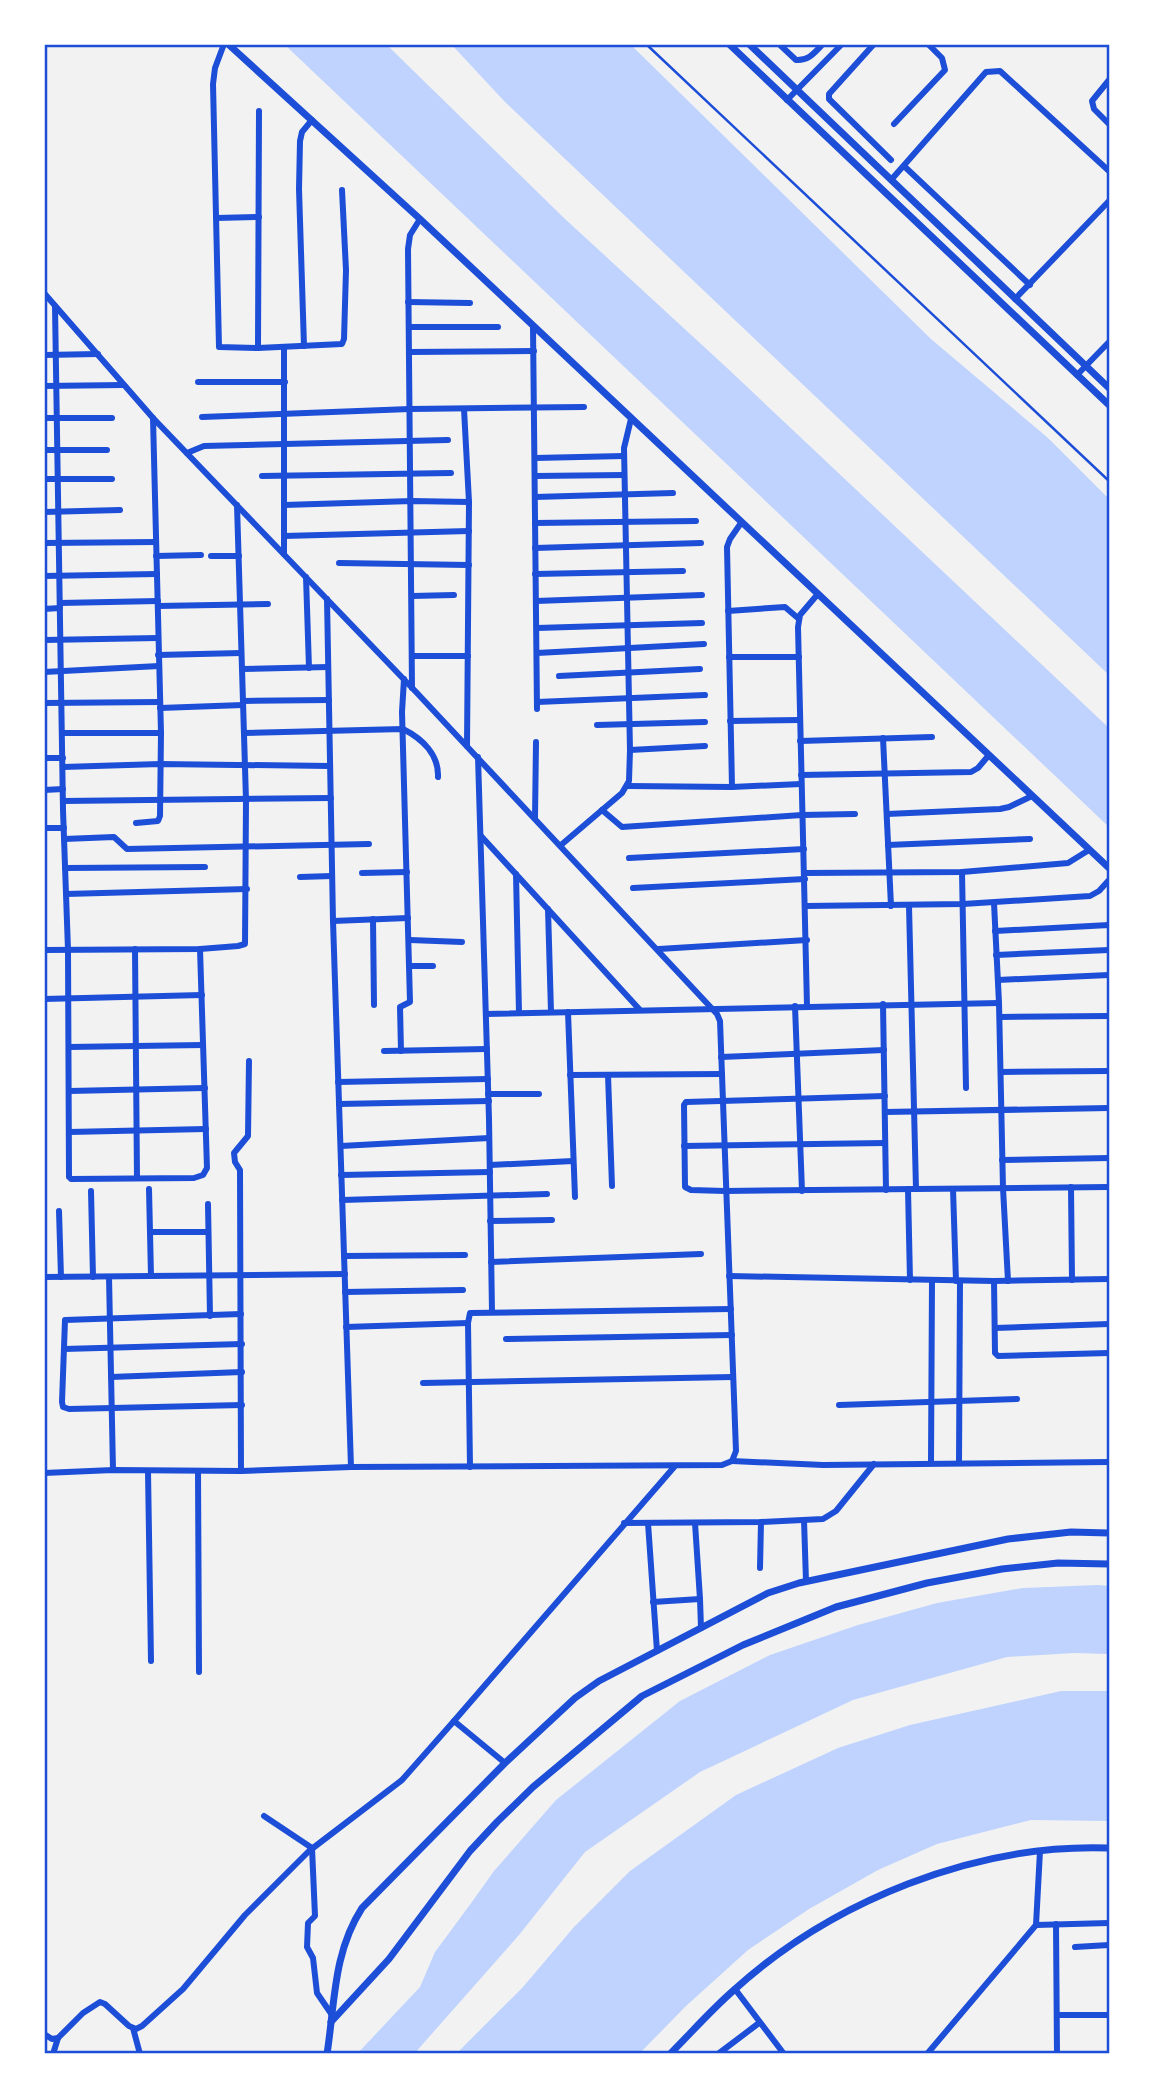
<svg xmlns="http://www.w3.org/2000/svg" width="1153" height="2098" font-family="Jost,sans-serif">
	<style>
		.water { fill: #bfd3fe }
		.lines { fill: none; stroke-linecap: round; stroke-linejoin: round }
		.service { stroke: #1d4ed8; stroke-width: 2.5 }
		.minor { stroke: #1d4ed8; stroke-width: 6 }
		.tertiary { stroke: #1d4ed8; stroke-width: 7 }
		.neatline { fill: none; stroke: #1d4ed8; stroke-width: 2.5 }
	</style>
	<rect width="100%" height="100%" fill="#f2f2f2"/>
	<g class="water">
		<path d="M284,44H386L564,218L726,367L1109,728V827Z"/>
		<path d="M451,44H630L931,339L1048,438L1109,499V675L505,102Z"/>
		<path d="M1098,1585L1109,1586V1654L1074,1653L1007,1657L853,1700L700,1772L585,1852L519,1935L414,2054H357L420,1987L435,1952L469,1906L494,1871L556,1800L680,1701L770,1655L858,1625L937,1603L1023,1588Z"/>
		<path d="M1061,1691H1109V1821L1031,1820L937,1844L878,1870L809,1909L748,1950L686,2006L639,2054H456L523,1987L574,1927L630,1871L736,1795L838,1748L910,1725Z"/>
	</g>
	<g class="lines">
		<path class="service" d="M646,44L1109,481"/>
		<g class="minor">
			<path d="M224,44L215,68L213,84L219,347L258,348L342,344L344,339L346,270L342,190"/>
			<path d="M779,44L796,60C809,61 815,52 823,44"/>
			<path d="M874,44L829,94V99L891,160"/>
			<path d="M1109,80L1092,101L1094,109L1109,124"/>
			<path d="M787,100L842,44"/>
			<path d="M894,124L945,70L942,58L928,44"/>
			<path d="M904,166L1030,285"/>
			<path d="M891,180L986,72L1000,71L1109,171"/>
			<path d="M216,218L259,217"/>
			<path d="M44,293L153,418L417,693L717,1014L720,1021L736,1451L732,1461L722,1465L351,1467L241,1471L113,1470L44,1473"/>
			<path d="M1015,299L1109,201"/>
			<path d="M408,302L470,303"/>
			<path d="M55,306L63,810L68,950L69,1177L71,1179L194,1178L203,1175L207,1168L200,949"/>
			<path d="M409,327H498"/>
			<path d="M533,327L537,709"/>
			<path d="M304,346L299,189L300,141L302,132L312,120"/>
			<path d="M258,348L259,111"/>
			<path d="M409,352L534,351"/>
			<path d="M44,355L98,354"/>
			<path d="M1077,375L1109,342"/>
			<path d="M198,382H285"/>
			<path d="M44,386L123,385"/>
			<path d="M464,409L469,502L467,746"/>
			<path d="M202,417L410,409L584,407"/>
			<path d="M44,418H112"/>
			<path d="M44,450H107"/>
			<path d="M187,453L204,446L448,440"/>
			<path d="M535,458L624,456"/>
			<path d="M262,476L451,473"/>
			<path d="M535,476L624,475"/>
			<path d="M44,479H112"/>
			<path d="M535,497L673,493"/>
			<path d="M284,505L412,501L469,502"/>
			<path d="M44,512L120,510"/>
			<path d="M535,523L696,521"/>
			<path d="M284,536L469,531"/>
			<path d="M44,543L156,542"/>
			<path d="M535,548L701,543"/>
			<path d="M284,554V347"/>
			<path d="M156,556L201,555"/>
			<path d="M211,556H239"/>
			<path d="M339,563L469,565"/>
			<path d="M535,574L683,571"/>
			<path d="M44,576L157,574"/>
			<path d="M306,577L309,668"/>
			<path d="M412,596L454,595"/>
			<path d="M327,599L333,921L351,1467"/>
			<path d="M536,601L702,595"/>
			<path d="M60,603L158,601"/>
			<path d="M158,606L268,604"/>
			<path d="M44,609L60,608"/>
			<path d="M728,611L785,607L799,619"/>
			<path d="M537,628L702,623"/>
			<path d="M44,640L158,638"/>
			<path d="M537,653L704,644"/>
			<path d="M158,655L241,653"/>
			<path d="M412,656H468"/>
			<path d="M729,657H799"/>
			<path d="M242,669L328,667"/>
			<path d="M44,672L159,666"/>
			<path d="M559,676L700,669"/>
			<path d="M412,688L408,249L410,235L420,219"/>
			<path d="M243,701L329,700"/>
			<path d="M537,702L705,695"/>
			<path d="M44,703L160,702"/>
			<path d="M160,708L243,705"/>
			<path d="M730,721L800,720"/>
			<path d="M597,725L705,722"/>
			<path d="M62,733H161"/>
			<path d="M244,733L403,729C423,739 439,755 438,777"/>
			<path d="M883,738L891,906"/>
			<path d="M800,741L932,737"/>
			<path d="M630,750L705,746"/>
			<path d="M478,757L489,1119L492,1312"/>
			<path d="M44,758H63"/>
			<path d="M63,767L160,764L330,766"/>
			<path d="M801,775L971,772L978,768L989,755"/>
			<path d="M628,786L732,787L801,784"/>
			<path d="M732,787L727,547L730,539L741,523"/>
			<path d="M44,790L63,789"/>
			<path d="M63,801L331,798"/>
			<path d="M602,810L622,827L802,815L855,814"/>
			<path d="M887,814L1000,809L1009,807L1032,796"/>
			<path d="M535,818L536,742"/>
			<path d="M136,823L158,821L160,816L161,733L153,418"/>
			<path d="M44,828H64"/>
			<path d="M481,836L640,1010"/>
			<path d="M64,839L114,837L127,849L369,844"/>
			<path d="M561,845L622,793L629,781L630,750L624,448L631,419"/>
			<path d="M888,845L1030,839"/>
			<path d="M629,858L804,849"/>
			<path d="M65,868L205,867"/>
			<path d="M962,872L966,1088"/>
			<path d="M362,873L407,872"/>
			<path d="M804,873L962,872L1068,863L1089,850"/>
			<path d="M516,874L519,1013"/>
			<path d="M300,877L332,876"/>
			<path d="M633,888L805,879"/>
			<path d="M66,894L247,889"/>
			<path d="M994,903L999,1003L1003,1188L1008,1281"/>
			<path d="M806,906L963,904L1090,896L1099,891L1109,880"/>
			<path d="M909,906L916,1189"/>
			<path d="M548,909L551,1012"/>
			<path d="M373,919L374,1005"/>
			<path d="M333,921L408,918"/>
			<path d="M995,931L1109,925"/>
			<path d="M410,940L462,942"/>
			<path d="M135,949L137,1178"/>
			<path d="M659,949L807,940"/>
			<path d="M44,950L200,949L238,946L245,944L246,800L237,505"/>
			<path d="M996,955L1109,950"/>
			<path d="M410,966H433"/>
			<path d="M998,980L1109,975"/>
			<path d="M44,999L202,995"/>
			<path d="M883,1004L886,1190"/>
			<path d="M795,1006L802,1191"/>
			<path d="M807,1006L798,627L800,615L817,595"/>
			<path d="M568,1012L575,1197"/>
			<path d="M486,1014L999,1003"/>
			<path d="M1000,1017L1109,1016"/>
			<path d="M69,1047L203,1045"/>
			<path d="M384,1051L487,1049"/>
			<path d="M401,1051L400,1007L410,1002L402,712L404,679"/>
			<path d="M721,1057L884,1050"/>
			<path d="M1001,1072L1109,1071"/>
			<path d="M570,1075L722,1074"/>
			<path d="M608,1075L612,1186"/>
			<path d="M338,1082L488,1079"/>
			<path d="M69,1091L205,1088"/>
			<path d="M488,1094H539"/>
			<path d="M885,1096L686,1102L684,1105L685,1187L691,1190L725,1191L1109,1187"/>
			<path d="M339,1104L489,1101"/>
			<path d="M885,1112L1109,1108"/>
			<path d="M69,1132L206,1129"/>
			<path d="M341,1146L489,1138"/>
			<path d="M684,1146L885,1143"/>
			<path d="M1002,1160L1109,1158"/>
			<path d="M490,1165L573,1161"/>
			<path d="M341,1175L490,1172"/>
			<path d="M1071,1187L1072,1280"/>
			<path d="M149,1189L151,1276"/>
			<path d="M908,1189L910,1280"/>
			<path d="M953,1189L956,1281"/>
			<path d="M91,1191L93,1277"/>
			<path d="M342,1200L547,1194"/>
			<path d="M208,1204L210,1316"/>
			<path d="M59,1211L61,1277"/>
			<path d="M490,1221L552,1220"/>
			<path d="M151,1232H208"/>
			<path d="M344,1256L465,1255"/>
			<path d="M491,1262L701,1254"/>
			<path d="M729,1276L994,1281L1109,1279"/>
			<path d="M44,1277L345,1274"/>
			<path d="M109,1277L113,1470"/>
			<path d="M994,1281L995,1353L998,1356L1109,1353"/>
			<path d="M345,1292L463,1290"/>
			<path d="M241,1314L65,1320L62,1402L63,1407L69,1409L242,1405"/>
			<path d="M346,1327L468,1323"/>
			<path d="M995,1328L1109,1324"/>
			<path d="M506,1339L732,1335"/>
			<path d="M64,1349L242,1344"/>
			<path d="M111,1377L242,1372"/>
			<path d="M423,1383L733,1377"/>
			<path d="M839,1405L1017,1399"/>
			<path d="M732,1461L823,1465L1109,1462"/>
			<path d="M931,1463L932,1280"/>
			<path d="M959,1463L960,1281"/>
			<path d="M470,1467L468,1323L470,1313L731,1309"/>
			<path d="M148,1471L151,1661"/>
			<path d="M198,1471L199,1672"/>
			<path d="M241,1471L240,1170L235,1162L234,1153L248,1136L249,1061"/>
			<path d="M804,1520L806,1581"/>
			<path d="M624,1523L761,1522L823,1519L836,1511L874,1464"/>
			<path d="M648,1523L657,1651"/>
			<path d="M695,1523L700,1599"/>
			<path d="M760,1568L761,1522"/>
			<path d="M653,1602L700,1599L701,1628"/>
			<path d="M454,1721L675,1466"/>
			<path d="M264,1816L312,1848L315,1916L308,1923L307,1947L313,1958L317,1993L332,2015"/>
			<path d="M1056,1924L1057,2054"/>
			<path d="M1036,1925L1109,1923"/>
			<path d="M1075,1947L1109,1945"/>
			<path d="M735,1989L784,2054"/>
			<path d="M1057,2015H1109"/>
			<path d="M133,2028L140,2054"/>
			<path d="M44,2034L52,2039L58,2038L83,2013L100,2002L105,2004L129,2026L136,2029L142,2026L183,1989L245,1915L309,1851L402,1780L454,1721L505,1763"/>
			<path d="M53,2054L58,2038"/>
			<path d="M718,2054L759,2023"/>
			<path d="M927,2054L1036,1925L1040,1851"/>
		</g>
		<g class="tertiary">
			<path d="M228,44L420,219L1109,868"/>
			<path d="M729,44L1109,405"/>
			<path d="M749,44L1109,388"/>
			<path d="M331,2022L389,1959L470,1851L497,1822L533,1787L642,1696L743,1645L836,1607L927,1583L1002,1569L1058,1563L1109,1564"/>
			<path d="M327,2054C335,2003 333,1953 362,1908L505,1763L575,1698L599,1681L768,1593L799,1583L1008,1539L1071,1532L1109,1533"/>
			<path d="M670,2054C691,2033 711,2010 734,1990C832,1901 976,1843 1109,1848"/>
		</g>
	</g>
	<rect width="1153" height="2098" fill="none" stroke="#ffffff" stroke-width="91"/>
	<rect x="46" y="46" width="1062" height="2006" class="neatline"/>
</svg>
